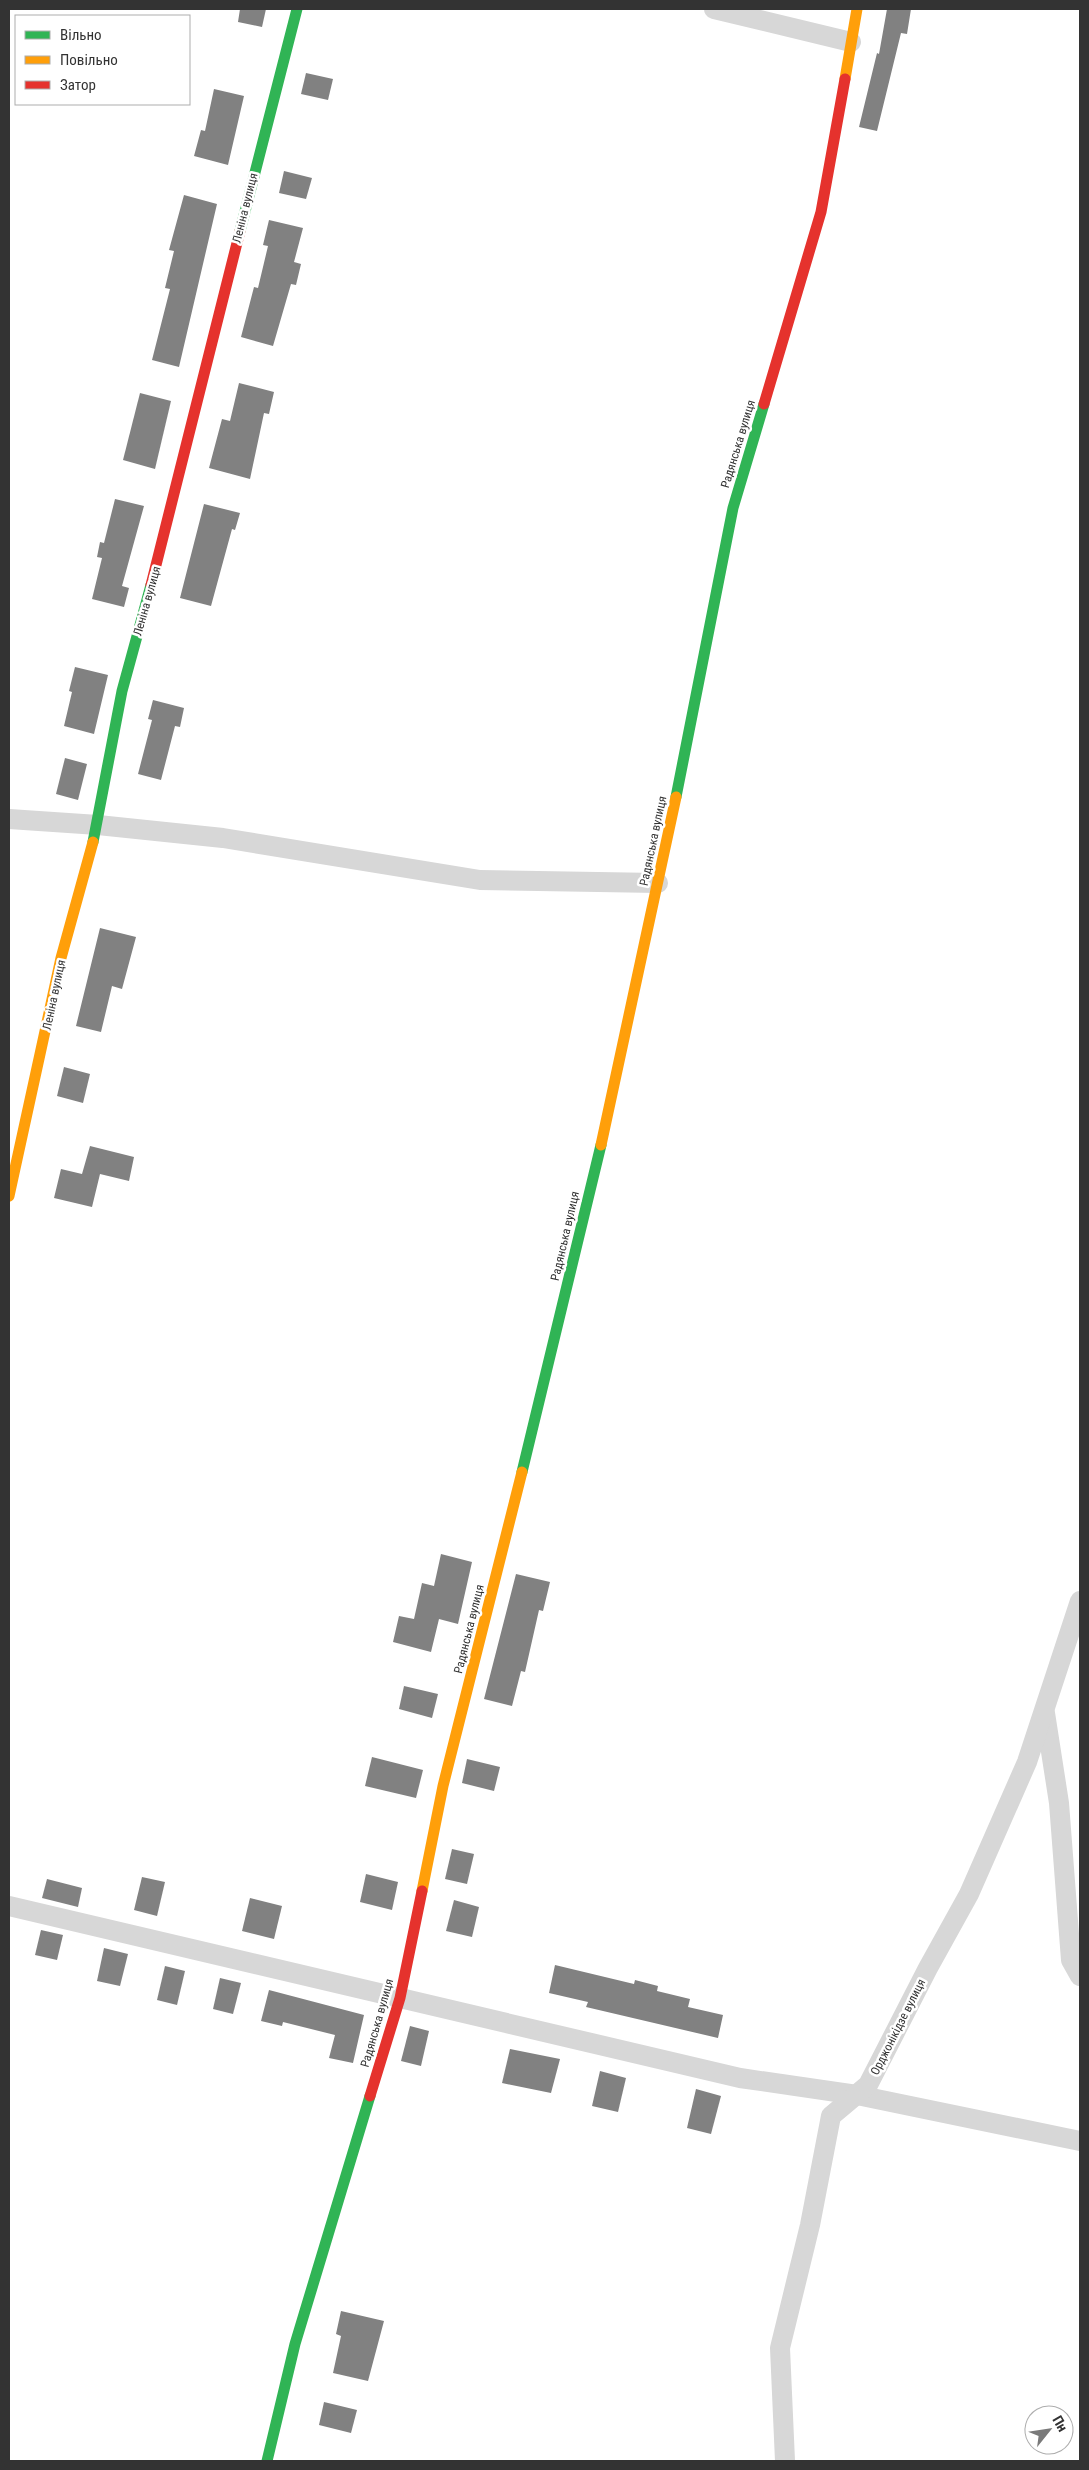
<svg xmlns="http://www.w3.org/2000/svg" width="1089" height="2470" font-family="'Roboto Condensed',sans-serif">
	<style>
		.building { fill: #818181 }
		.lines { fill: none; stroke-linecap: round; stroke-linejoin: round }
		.street { stroke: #d7d7d7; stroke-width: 20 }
		.fast { stroke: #30b455; stroke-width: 11 }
		.slow { stroke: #ff9f0a; stroke-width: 11 }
		.jam { stroke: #e5322d; stroke-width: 11 }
		.labels { text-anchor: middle; stroke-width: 5; stroke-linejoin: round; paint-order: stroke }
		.street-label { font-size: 12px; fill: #333; stroke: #fff }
	</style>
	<rect width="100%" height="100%" fill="#fff"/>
	<g class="building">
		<path d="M240,9H266L262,27L238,22Z"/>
		<path d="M887,9H911L907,34L901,33L877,131L859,127L877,53L879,54Z"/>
		<path d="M306,73L333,79L328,100L301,94Z"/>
		<path d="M214,89L244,96L228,165L194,156L201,130L205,131Z"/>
		<path d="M284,171L312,178L306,199L279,193Z"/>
		<path d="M184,195L217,204L179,367L152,360L170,289L165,288L174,251L169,250Z"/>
		<path d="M269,220L303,228L294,262L301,264L296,285L291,284L273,346L241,337L254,287L258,288L268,246L263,245Z"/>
		<path d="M239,383L274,392L269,414L264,413L250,479L209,468L222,419L230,421Z"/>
		<path d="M140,393L171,401L155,469L123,460Z"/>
		<path d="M115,499L144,506L122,586L129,588L124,607L92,599L102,558L97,557L100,542L104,543Z"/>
		<path d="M204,504L240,513L235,530L232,529L211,606L180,598Z"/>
		<path d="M75,667L108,675L94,734L64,726L72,692L69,691Z"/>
		<path d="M153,700L184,708L180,727L175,726L161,780L138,774L152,720L148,719Z"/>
		<path d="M65,758L87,764L78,800L56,794Z"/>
		<path d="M100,928L136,937L122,989L112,986L101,1032L76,1026Z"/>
		<path d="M64,1067L90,1074L83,1103L57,1096Z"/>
		<path d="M90,1146L134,1157L129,1181L100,1174L92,1207L54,1198L61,1169L82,1174Z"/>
		<path d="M441,1554L472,1562L458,1624L439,1619L431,1652L393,1642L399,1616L414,1619L422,1583L434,1586Z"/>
		<path d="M516,1574L550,1582L543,1611L539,1610L525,1672L521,1671L512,1706L484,1699Z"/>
		<path d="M404,1686L438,1694L432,1718L399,1709Z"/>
		<path d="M372,1757L423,1770L416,1798L365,1786Z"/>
		<path d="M467,1759L500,1767L494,1791L462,1783Z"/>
		<path d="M452,1849L474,1854L467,1884L445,1879Z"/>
		<path d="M366,1874L398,1882L392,1910L360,1902Z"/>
		<path d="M142,1877L165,1882L157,1916L134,1910Z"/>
		<path d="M47,1879L82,1888L78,1907L42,1898Z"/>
		<path d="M250,1898L282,1906L274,1939L242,1931Z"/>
		<path d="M454,1900L479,1907L472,1937L446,1931Z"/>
		<path d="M41,1930L63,1935L57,1960L35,1955Z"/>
		<path d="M104,1948L128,1954L120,1986L97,1981Z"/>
		<path d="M555,1965L634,1984L635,1980L658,1986L657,1991L690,1999L688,2007L723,2015L718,2038L586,2007L588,2002L549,1993Z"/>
		<path d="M165,1966L185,1971L177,2005L157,2000Z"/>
		<path d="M220,1978L241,1983L233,2014L213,2009Z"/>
		<path d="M269,1990L364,2015L353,2063L329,2058L335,2035L283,2022L282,2026L261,2021Z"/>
		<path d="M410,2026L429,2031L421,2066L401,2061Z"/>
		<path d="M510,2049L560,2059L551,2093L502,2083Z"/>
		<path d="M600,2071L626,2078L618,2112L592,2106Z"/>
		<path d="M696,2089L721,2096L711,2134L687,2128Z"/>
		<path d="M341,2311L384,2321L368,2381L333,2373L341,2336L336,2334Z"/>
		<path d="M324,2402L357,2410L351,2433L319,2425Z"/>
	</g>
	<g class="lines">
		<g class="street">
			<path d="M714,9L851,42"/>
			<path d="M9,819L98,825L223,838L480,880L658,883"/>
			<path d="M1045,1713L1059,1803L1071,1960L1080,1976"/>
			<path d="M9,1906L740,2078L857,2095L1080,2141"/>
			<path d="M785,2461L780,2348L810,2225L831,2116L868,2085L928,1968L969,1894L1027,1762L1080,1601"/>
		</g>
		<g class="fast">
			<path d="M240,231L297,9"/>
			<path d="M676,797L733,508L764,404"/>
			<path d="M93,842L122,691L151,585"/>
			<path d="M522,1472L601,1145"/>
			<path d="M267,2461L295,2344L370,2096"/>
		</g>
		<g class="slow">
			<path d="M845,79L857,9"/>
			<path d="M601,1145L676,797"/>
			<path d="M9,1196L61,958L93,842"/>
			<path d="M422,1891L443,1786L522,1472"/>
		</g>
		<g class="jam">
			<path d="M764,404L821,212L845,79"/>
			<path d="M151,585L240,231"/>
			<path d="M370,2096L400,1998L422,1891"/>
		</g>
	</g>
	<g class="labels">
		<g class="street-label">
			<text transform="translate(245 208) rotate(-76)" y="4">Леніна вулиця</text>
			<text transform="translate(738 444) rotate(-73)" y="4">Радянська вулиця</text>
			<text transform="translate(147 601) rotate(-74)" y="4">Леніна вулиця</text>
			<text transform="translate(653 841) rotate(-78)" y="4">Радянська вулиця</text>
			<text transform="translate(54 995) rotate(-78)" y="4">Леніна вулиця</text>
			<text transform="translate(565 1236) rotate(-77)" y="4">Радянська вулиця</text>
			<text transform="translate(469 1629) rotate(-76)" y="4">Радянська вулиця</text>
			<text transform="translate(377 2023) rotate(-74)" y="4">Радянська вулиця</text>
			<text transform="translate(898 2027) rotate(-63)" y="4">Орджонікідзе вулиця</text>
		</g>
	</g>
	<rect width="1089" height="2470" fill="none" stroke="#333333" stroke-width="20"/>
	<rect x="15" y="15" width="175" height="90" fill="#ffffff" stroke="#adadad"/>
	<rect x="25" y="31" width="25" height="8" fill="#30b455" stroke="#adadad"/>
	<text x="60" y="40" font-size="15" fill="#333333">Вільно</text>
	<rect x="25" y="56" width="25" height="8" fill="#ff9f0a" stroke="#adadad"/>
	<text x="60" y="65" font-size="15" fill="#333333">Повільно</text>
	<rect x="25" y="81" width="25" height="8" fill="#e5322d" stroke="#adadad"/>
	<text x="60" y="90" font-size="15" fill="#333333">Затор</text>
	<g transform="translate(1049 2430) rotate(60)"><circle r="24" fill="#ffffff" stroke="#adadad"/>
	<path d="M0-4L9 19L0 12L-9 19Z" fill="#7a7a7a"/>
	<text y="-8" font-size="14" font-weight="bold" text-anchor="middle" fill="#333333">Пн</text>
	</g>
</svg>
